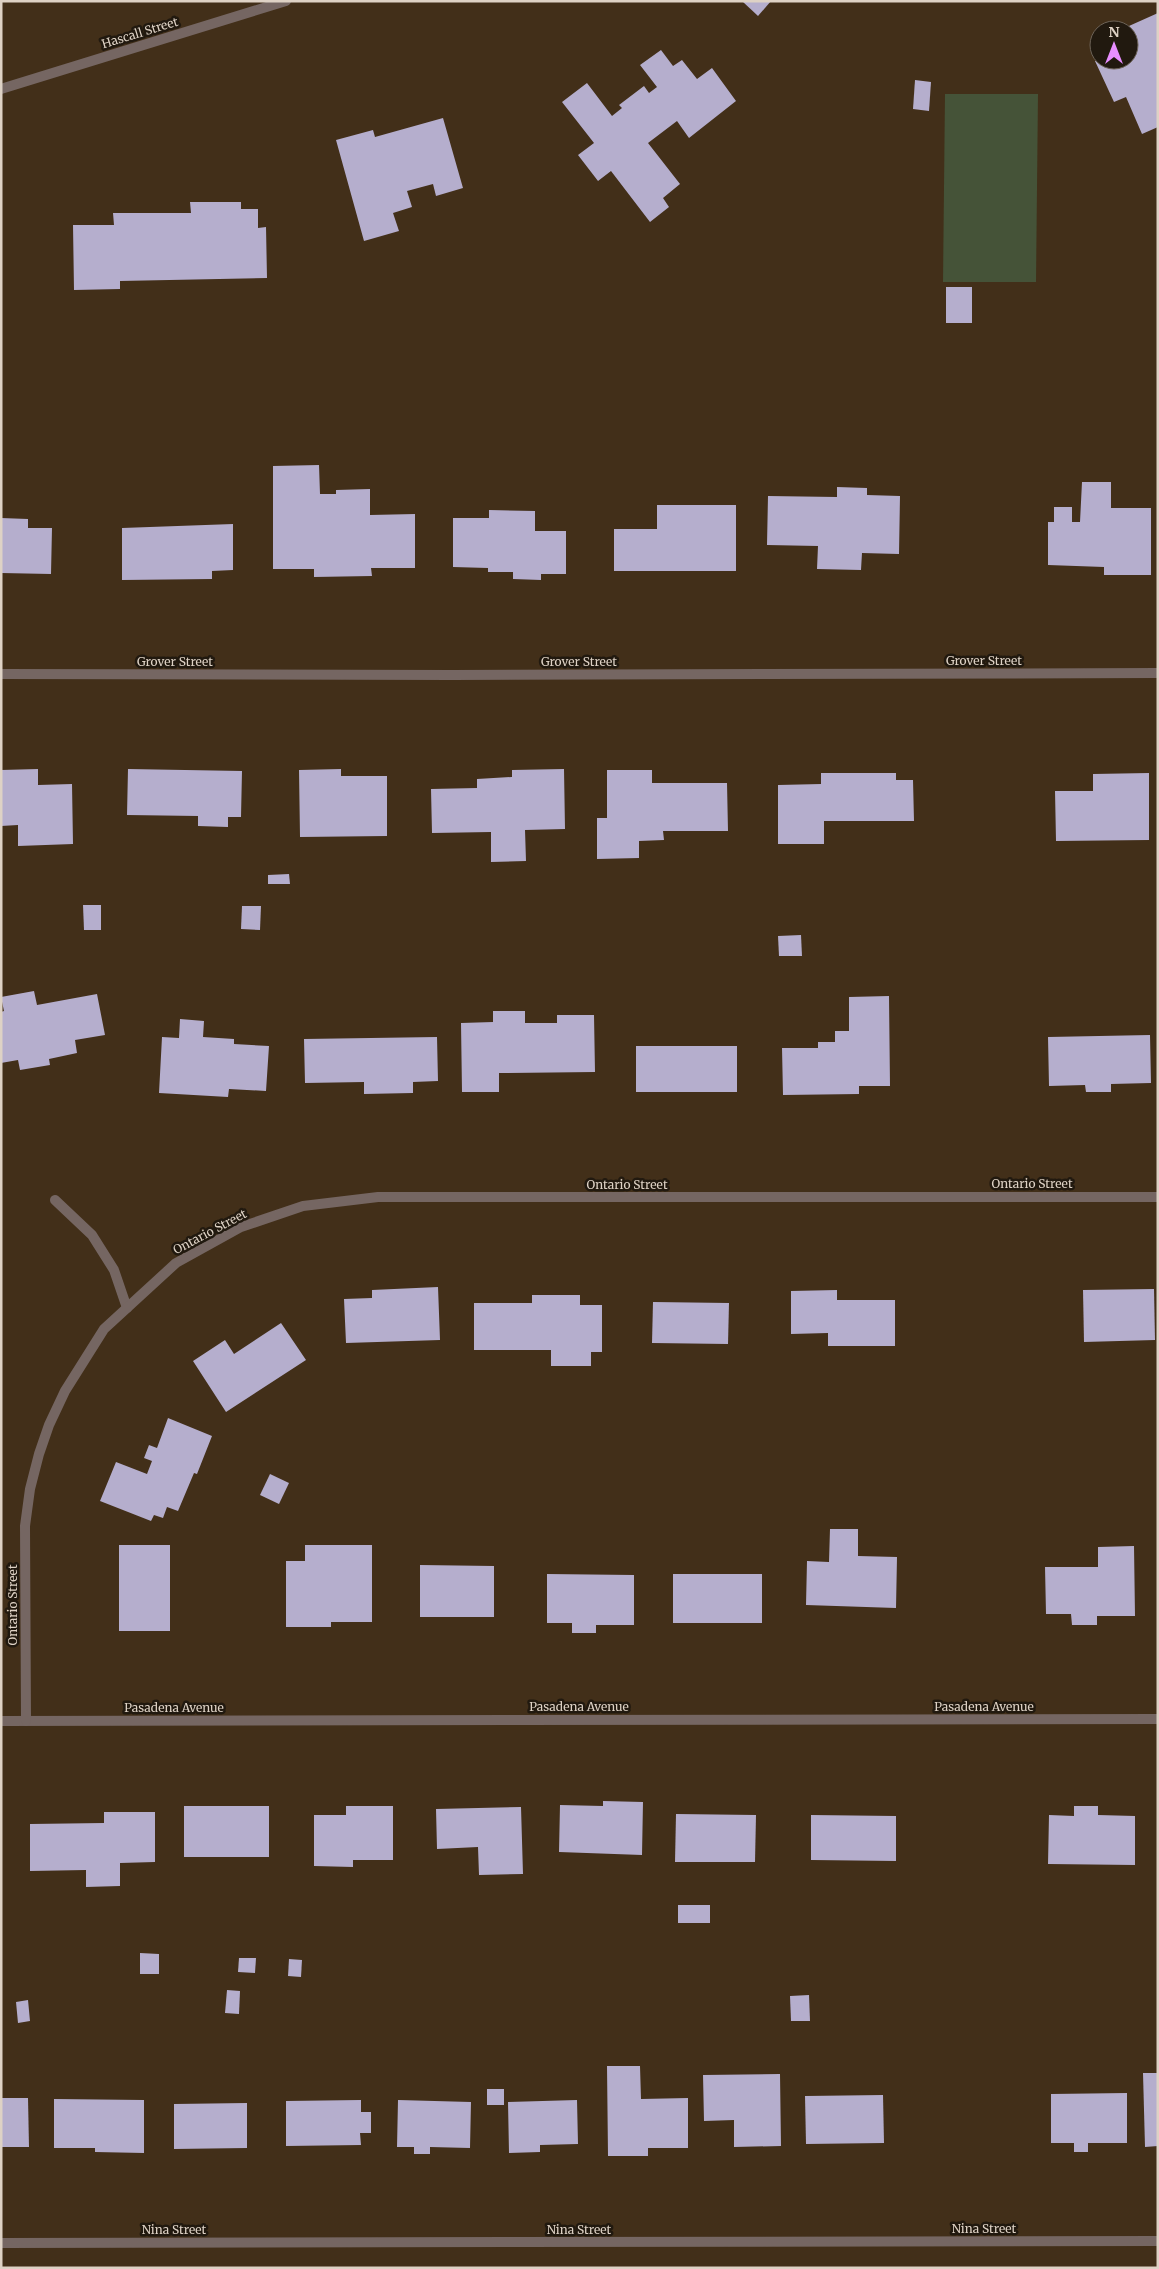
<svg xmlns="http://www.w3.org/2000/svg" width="1159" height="2269" font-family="Merriweather,serif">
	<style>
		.green { fill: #455338 }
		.building { fill: #b5aecd }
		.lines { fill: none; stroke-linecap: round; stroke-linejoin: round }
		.street { stroke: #756662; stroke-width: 10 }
		.labels { text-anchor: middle; stroke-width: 5; stroke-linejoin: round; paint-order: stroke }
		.street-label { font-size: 12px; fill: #ded2c5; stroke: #21190f }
	</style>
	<rect width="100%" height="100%" fill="#422f19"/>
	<path class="green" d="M945,94H1038L1036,282H943Z"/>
	<g class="building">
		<path d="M742,1H771L758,16Z"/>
		<path d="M1158,13V127L1142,134L1126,97L1114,102L1095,61L1129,60V30H1120Z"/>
		<path d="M1099,39V51L1095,41Z"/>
		<path d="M661,50L673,66L682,60L697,79L712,68L736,101L689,138L677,121L648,143L680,184L663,198L669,207L650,222L611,171L598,181L578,155L594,143L562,102L587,83L612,116L622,108L619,105L644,86L649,93L657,87L640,65Z"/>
		<path d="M915,80L931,82L929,111L913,109Z"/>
		<path d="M443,118L463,188L436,196L433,184L407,191L412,207L393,213L399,231L364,241L336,140L373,130L375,137Z"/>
		<path d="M190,202H241V209H258V228L266,227L267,278L120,281V289L74,290L73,225H114L113,213H191Z"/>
		<rect x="946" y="287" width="26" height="36"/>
		<path d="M319,465L320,494H336V490L370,489V515L415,514V568H371L372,576L314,577V569H273V466Z"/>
		<path d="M1082,482H1111V508H1151V575H1104V567L1048,565V522H1054V507H1072V522H1080Z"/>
		<path d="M837,487L867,488V495L900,496L899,554L862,553L861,570L817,569L818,546L767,545L768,496L837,497Z"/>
		<path d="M657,505H736V571H614V529H657Z"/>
		<path d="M489,510L535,511V531H566V574H541V580L513,579V572H488V568L453,567V518H489Z"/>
		<path d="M1,518L28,519V528H52L51,574L1,573Z"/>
		<path d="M233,524V570L212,571V579L122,580V528Z"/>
		<path d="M38,769V785L72,784L73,844L18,846V825L1,826V770Z"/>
		<path d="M128,769L242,771L241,817H228V827L198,826V816L127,815Z"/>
		<path d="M341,769V776H387V836L300,837L299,770Z"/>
		<path d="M564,769L565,829L525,830L526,861L491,862V832L432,833L431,789L477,788V779L512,777V770Z"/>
		<path d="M607,770H652V783H727L728,831H663L664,840L639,841V858L597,859V818H607Z"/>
		<path d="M821,773H896V780H913L914,821H824V844H778V785L821,784Z"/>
		<path d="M1149,773V840L1056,841L1055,791H1093V774Z"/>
		<path d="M289,874L290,884H268V875Z"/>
		<path d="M83,905H101V930H84Z"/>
		<path d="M242,906H261L260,930L241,929Z"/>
		<path d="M801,935L802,956H779L778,936Z"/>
		<path d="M34,991L37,1005L97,994L105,1035L75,1040L77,1053L49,1059L50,1065L20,1070L18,1060L1,1063V1012L4,1011L1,997Z"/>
		<path d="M889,996L890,1086H859V1094L783,1095L782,1048H818V1042H835V1031H849V997Z"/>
		<path d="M493,1011H525V1023H557V1015H594L595,1072L499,1073V1092H462L461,1023L493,1022Z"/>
		<path d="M180,1019L204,1021L203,1037L234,1039V1044L269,1046L266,1091L229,1089L228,1097L159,1093L162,1037L179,1038Z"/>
		<path d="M1150,1035L1151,1083L1111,1084V1092H1086L1085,1085L1049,1086L1048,1037Z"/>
		<path d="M437,1037L438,1081L413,1082V1093L364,1094V1082L305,1083L304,1039Z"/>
		<rect x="636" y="1046" width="101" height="46"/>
		<path d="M438,1287L440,1340L346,1343L344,1299L372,1298V1290Z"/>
		<path d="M1154,1289L1155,1340L1084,1342L1083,1290Z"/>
		<path d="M837,1290V1300H895V1346H828V1333L791,1334V1291Z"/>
		<path d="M532,1295H580V1305H602V1352H591V1366H551V1350H474V1303H532Z"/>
		<path d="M653,1302L729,1303L728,1344L652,1343Z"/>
		<path d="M281,1323L306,1360L226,1412L193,1361L225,1340L234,1354Z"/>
		<path d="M168,1418L212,1436L197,1474L194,1473L178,1511L167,1507L163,1518L154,1515L151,1521L100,1501L116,1462L147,1474L152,1461L144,1458L149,1445L157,1448Z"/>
		<path d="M270,1474L289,1483L279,1504L260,1495Z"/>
		<path d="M830,1529H858V1556L897,1557L896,1608L806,1605L807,1561L829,1562Z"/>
		<rect x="119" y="1545" width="51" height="86"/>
		<path d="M305,1545H372V1622H331V1627H286V1561H305Z"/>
		<path d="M1134,1546L1135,1616H1097V1625H1072L1071,1614H1046L1045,1567H1098V1547Z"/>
		<path d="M420,1565L494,1566V1617H420Z"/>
		<path d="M547,1574L634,1575V1625H596V1633H572V1623H547Z"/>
		<rect x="673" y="1574" width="89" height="49"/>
		<path d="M603,1801L643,1802L642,1855L559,1852L560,1805L603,1806Z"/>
		<rect x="184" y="1806" width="85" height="51"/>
		<path d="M346,1806H393V1860H353V1867L314,1866V1815H346Z"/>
		<path d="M1074,1806H1098V1815L1135,1816V1865L1048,1864L1049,1815L1074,1816Z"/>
		<path d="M521,1807L523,1874L479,1875L478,1847L437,1849L436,1809Z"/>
		<path d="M104,1812H155V1862L120,1863V1886L86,1887V1870L30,1871V1824L104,1823Z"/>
		<path d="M676,1814L756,1815L755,1862H675Z"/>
		<path d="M811,1815L896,1816V1861L811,1860Z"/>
		<rect x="678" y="1905" width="32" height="18"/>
		<path d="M140,1953L159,1954V1974H140Z"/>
		<path d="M239,1958H256L255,1973L238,1972Z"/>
		<path d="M289,1959L302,1960L301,1977L288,1976Z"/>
		<path d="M227,1990L240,1991L239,2014L225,2013Z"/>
		<path d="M809,1995L810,2021H791L790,1996Z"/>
		<path d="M28,2000L30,2021L18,2023L16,2002Z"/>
		<path d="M607,2066H640L641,2099L688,2098V2148H648V2156H608Z"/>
		<path d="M1143,2073H1158V2146L1145,2147Z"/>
		<path d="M780,2074L781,2146L734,2147V2120L704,2121L703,2075Z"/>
		<rect x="487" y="2089" width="17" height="16"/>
		<path d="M1127,2093V2143H1088V2152H1074V2143H1051V2094Z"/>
		<path d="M883,2095L884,2143L806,2144L805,2096Z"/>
		<path d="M1,2098H28L29,2147H1Z"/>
		<path d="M54,2099L144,2100V2153L95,2152V2148H54Z"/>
		<path d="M361,2100V2112H371V2133H360L361,2145L286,2146V2101Z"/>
		<path d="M398,2100L471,2102L470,2148L430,2147V2154H414V2147H397Z"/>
		<path d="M577,2100L578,2144L540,2145V2152L509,2153L508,2102Z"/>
		<path d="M247,2103V2148L174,2149V2104Z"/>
	</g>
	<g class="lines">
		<g class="street">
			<path d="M1,89L286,1"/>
			<path d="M1,674L453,675L1158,673"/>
			<path d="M55,1200L92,1235L114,1270L127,1308"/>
			<path d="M1,1721L1158,1719"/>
			<path d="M26,1721L25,1526L30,1489L39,1454L49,1425L65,1391L104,1329L176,1263L241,1227L303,1206L378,1197H1158"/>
			<path d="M1,2243L1158,2241"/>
		</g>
	</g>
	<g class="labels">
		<g class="street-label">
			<text transform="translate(140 33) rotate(-17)" y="4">Hascall Street</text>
			<text x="984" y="665">Grover Street</text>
			<text x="175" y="666">Grover Street</text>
			<text x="579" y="666">Grover Street</text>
			<text x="1032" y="1188">Ontario Street</text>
			<text x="627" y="1189">Ontario Street</text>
			<text transform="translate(210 1232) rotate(-28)" y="4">Ontario Street</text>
			<text transform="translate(13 1605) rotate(-90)" y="4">Ontario Street</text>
			<text x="579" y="1711">Pasadena Avenue</text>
			<text x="984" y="1711">Pasadena Avenue</text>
			<text x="174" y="1712">Pasadena Avenue</text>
			<text x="984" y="2233">Nina Street</text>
			<text x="174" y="2234">Nina Street</text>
			<text x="579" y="2234">Nina Street</text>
		</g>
	</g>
	<rect width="1159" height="2269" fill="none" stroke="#ded2c5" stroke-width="5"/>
	<g transform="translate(1114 45)"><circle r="24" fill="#21190f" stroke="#6d6358"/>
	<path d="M0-4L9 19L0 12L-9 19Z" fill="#e88eff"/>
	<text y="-8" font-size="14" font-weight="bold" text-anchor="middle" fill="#ded2c5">N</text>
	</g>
</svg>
